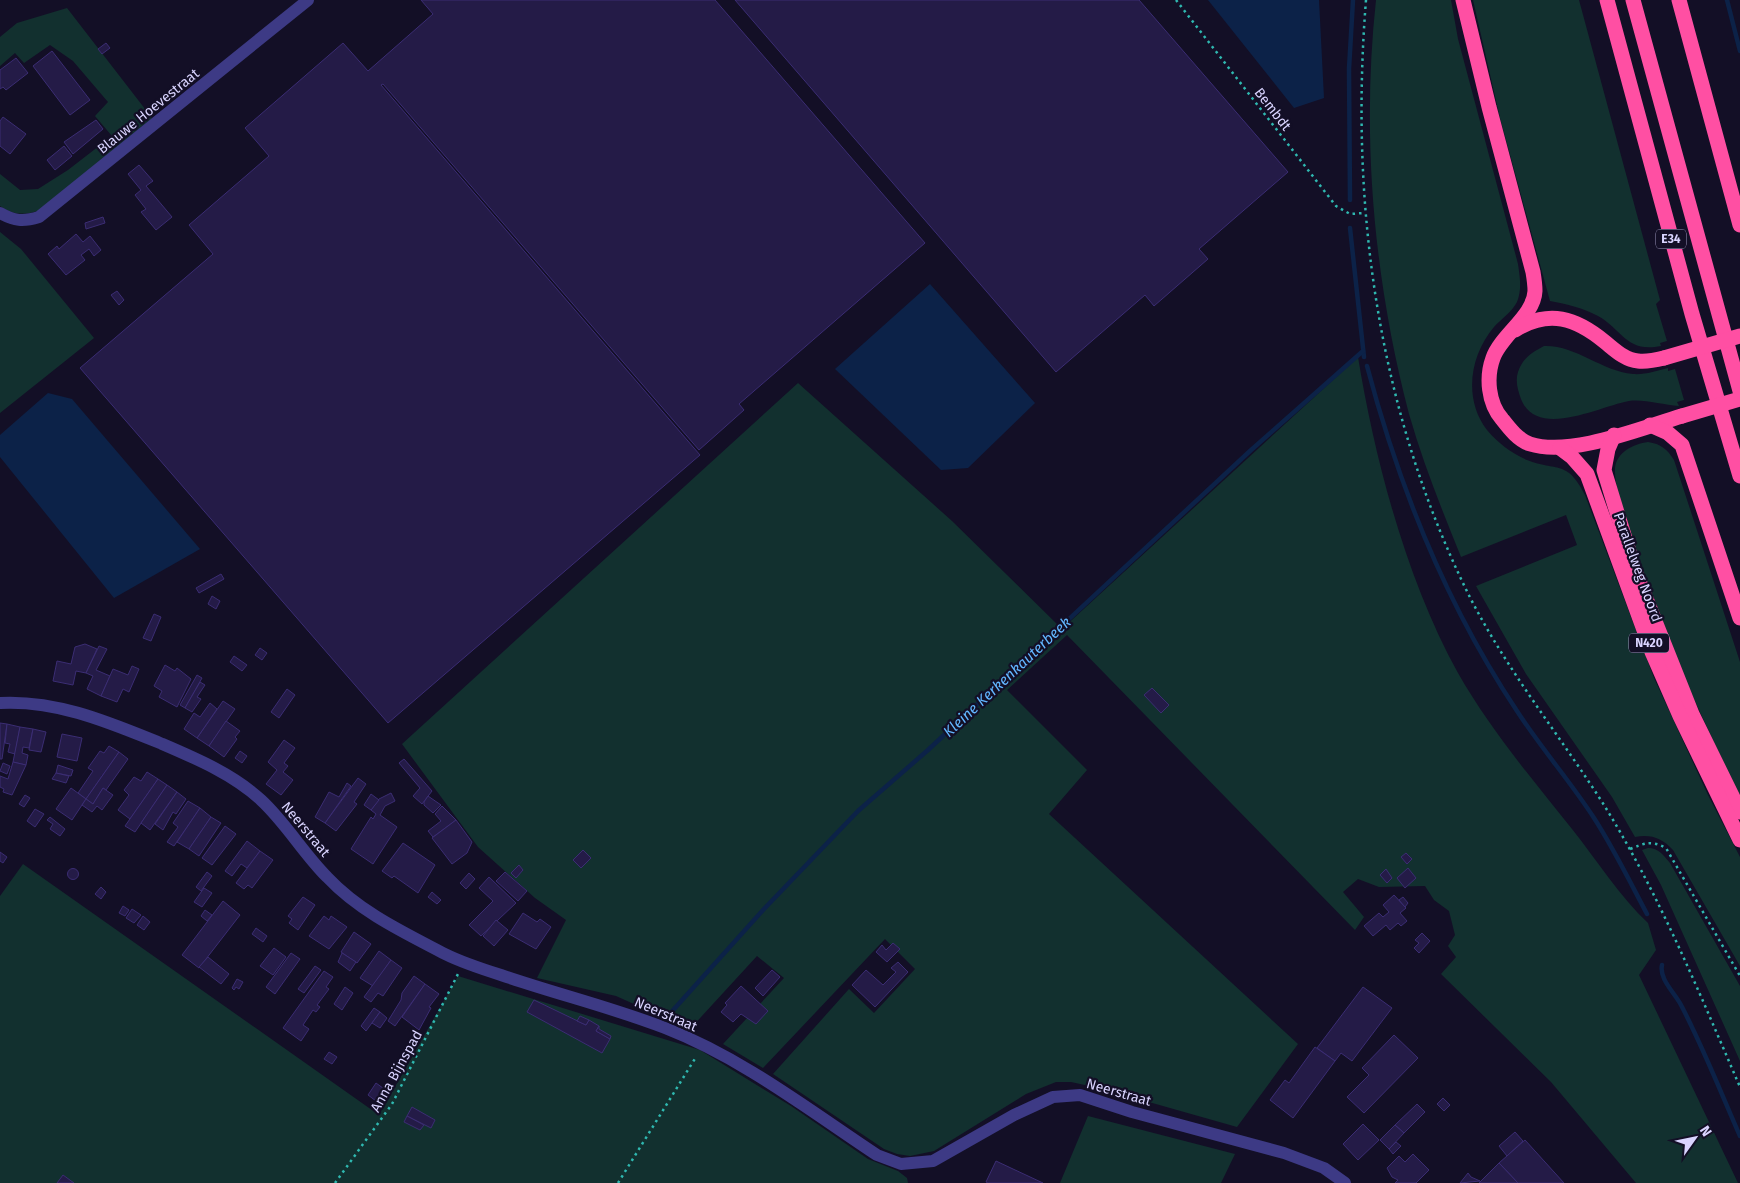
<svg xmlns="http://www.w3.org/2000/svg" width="1740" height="1183" font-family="'Fira Sans',sans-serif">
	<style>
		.green { fill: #12302f }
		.water { fill: #0c2248 }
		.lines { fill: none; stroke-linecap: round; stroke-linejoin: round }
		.stream { stroke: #0c2248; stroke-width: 4.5 }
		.building { fill: #241b47; stroke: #3b2d73 }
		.path { stroke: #2fb8b0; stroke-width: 2.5; stroke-dasharray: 2.5 4; stroke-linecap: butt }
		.minor { stroke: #3d3a85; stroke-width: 12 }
		.highway { stroke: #ff4fa3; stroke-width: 15 }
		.highway-bridge { stroke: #ff4fa3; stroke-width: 15 }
		.labels { text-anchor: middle; stroke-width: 4.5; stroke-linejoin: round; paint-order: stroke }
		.shield { fill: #130f26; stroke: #9e99be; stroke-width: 1 }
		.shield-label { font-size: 12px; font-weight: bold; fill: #d9d4ff }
		.street-label { font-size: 14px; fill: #d9d4ff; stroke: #130f26 }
		.water-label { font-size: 15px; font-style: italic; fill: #62b6ff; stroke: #130f26 }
	</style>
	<rect width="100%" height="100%" fill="#130f26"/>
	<g class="green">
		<path d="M1376,0H1451L1458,39L1518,264C1520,278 1522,289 1517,302C1512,312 1501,319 1494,327C1470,355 1463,399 1487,430C1498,443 1511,453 1527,460C1557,472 1567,459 1585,495L1654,678L1708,795L1740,857V966L1673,850C1662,838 1651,834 1635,837L1612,797L1526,674L1476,586L1577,545L1566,515L1461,557C1442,510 1423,463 1409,414C1374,280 1361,138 1376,0Z"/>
		<path d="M1473,0H1579L1660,300L1656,304L1667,341L1660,343L1661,346C1626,353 1623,330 1598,316C1583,308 1567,304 1550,301L1500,118Z"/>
		<path d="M67,8L152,118L38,211C24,215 12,215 0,206V174L20,190L38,189L68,170L112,136L95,116L108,102L73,61L50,45L24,63L15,53L0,66V37L17,23Z"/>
		<path d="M0,232L21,249L94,338L0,413Z"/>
		<path d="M1544,346C1576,345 1601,371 1633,374C1644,375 1657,371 1668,368V371L1675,369L1684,400L1677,402L1679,406C1663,405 1644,399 1629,401C1600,406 1537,440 1521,399C1518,391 1515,381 1518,372C1523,358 1531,353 1544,346Z"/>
		<path d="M1358,357C1375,461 1407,581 1458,673C1490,729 1532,779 1572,829C1596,859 1620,897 1648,923L1656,950L1639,975L1738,1183H1636L1551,1082L1441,974L1456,957L1448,946L1455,935L1449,911L1434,900L1425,886L1379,887L1358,879L1343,892L1364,917L1355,930L1067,635L1007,690L1087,770L1049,814L1298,1044L1237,1127L1103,1089L1071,1082H1056L1026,1094L934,1151L910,1156L897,1154L884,1149L773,1074L849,989L874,1013L915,969L885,939L763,1068L723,1044L784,978L757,956L690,1029L616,996L537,978L566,920L535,898L478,847L402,744L798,383L952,521L1062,629Z"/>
		<path d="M1648,442C1661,444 1667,449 1674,460L1740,662V796C1697,708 1655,618 1628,524C1623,507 1614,486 1615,468C1617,452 1633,444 1648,442Z"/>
		<path d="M1648,848C1659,848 1663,855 1670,863L1740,986V1061L1661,885L1642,850Z"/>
		<path d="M23,864L379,1115L458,976L700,1050L791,1106L868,1159L898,1171L907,1178L908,1183H0V896Z"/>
		<path d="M1088,1116L1235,1154L1221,1183H1060Z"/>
	</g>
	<g class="water">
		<path d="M1208,0H1319L1324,98L1294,108Z"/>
		<path d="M930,284L1035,403L968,468L941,470L835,369Z"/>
		<path d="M48,393L72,399L200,549L114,598L0,457V435Z"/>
	</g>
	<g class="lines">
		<g class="stream">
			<path d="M1727,0L1740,51"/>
			<path d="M1350,200L1349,69L1353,0"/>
			<path d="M1350,228L1364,357"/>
			<path d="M1367,366C1399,487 1447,606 1517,711C1541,748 1570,781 1594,818C1614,849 1630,882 1647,914"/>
			<path d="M1662,965C1659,979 1674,992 1681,1005C1703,1047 1721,1093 1740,1136"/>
			<path d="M666,1018L764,909L858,811L928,750L1250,451L1363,351"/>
		</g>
	</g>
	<g class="building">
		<path d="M421,0H715L925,243L739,404L744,410L699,450L383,84L381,85L700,455L388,723L80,368L213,254L189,225L269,156L245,128L343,43L368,71L433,14Z"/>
		<path d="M735,0H1139L1288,172L1199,249L1208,259L1154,306L1145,295L1056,372Z"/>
		<path d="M106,43L110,48L102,54L98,49Z"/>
		<path d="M52,51L90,100L70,115L33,66Z"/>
		<path d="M16,58L28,73L6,90L3,87L0,89V70Z"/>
		<path d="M3,117L26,134L10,154L0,146V121Z"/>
		<path d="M96,120L103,129L73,154L64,142Z"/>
		<path d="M64,146L72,156L55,170L47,160Z"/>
		<path d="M139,165L153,181L146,186L172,217L156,230L141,212L146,209L135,195L141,190L128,174Z"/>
		<path d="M103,217L105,223L86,229L85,223Z"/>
		<path d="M76,234L83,242L90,236L101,250L94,256L89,249L81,255L85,260L66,275L48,254L57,246L59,249Z"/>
		<path d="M117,291L124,300L119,305L111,295Z"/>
		<path d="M221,574L224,579L199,593L196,588Z"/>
		<path d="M212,596L220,601L216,609L208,604Z"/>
		<path d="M154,614L161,617L151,641L143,638Z"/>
		<path d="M85,644L97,649L86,673L76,671L73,685L53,681L57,661L71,664L75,647Z"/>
		<path d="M99,646L107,649L96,670L110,676L101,696L87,689L93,676L86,673Z"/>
		<path d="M260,648L267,653L262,660L255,655Z"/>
		<path d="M234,656L247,665L242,671L230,662Z"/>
		<path d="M165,665L175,671L177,668L191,679L177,707L159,697L162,691L154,686Z"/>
		<path d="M132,666L139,669L129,692L123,689L117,702L101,696L113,669L128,675Z"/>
		<path d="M197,675L202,678L185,708L180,705Z"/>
		<path d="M200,682L205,685L197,697L201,699L192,712L185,708Z"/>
		<path d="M1152,688L1169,705L1161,713L1144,695Z"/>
		<path d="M287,689L295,695L279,718L271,712Z"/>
		<path d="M223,701L235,709L209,746L197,738Z"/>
		<path d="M210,703L217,709L197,738L184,729L194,713L200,717Z"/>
		<path d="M226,721L240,731L235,737L237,739L224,757L209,746Z"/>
		<path d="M0,723L7,724L2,759H0Z"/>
		<path d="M7,724L20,727L15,754L8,752L10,744L5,743Z"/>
		<path d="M20,727L33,729L29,748L23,747L22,753L28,755L26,765L13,762Z"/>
		<path d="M33,729L46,732L41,752L29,750Z"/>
		<path d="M62,734L82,738L77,761L57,757Z"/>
		<path d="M284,740L295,748L284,763L288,766L283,772L293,780L281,795L266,784L277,770L268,762Z"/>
		<path d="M109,746L119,752L86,799L78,793L93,771L88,768L100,751L104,753Z"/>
		<path d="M240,751L247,756L242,763L235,758Z"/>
		<path d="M119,752L128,759L106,790L103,788L93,804L86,799Z"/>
		<path d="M404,759L432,791L422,804L413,796L420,788L399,763Z"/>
		<path d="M13,762L26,765L12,795L3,792L4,789L0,787V776L8,779Z"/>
		<path d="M3,763L10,766L7,774L0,771Z"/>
		<path d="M58,765L73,770L71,776L56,773Z"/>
		<path d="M147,772L158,779L130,819L118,810L129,795L124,790L134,777L141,781Z"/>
		<path d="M56,773L69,776L66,783L52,779Z"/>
		<path d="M358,778L366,784L354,802L357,804L336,831L325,823Z"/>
		<path d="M158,779L167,785L135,832L125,826Z"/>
		<path d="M347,783L351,786L325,823L315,817L329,792L339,797Z"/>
		<path d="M167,785L177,792L150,830L141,823Z"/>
		<path d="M71,788L86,799L72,820L56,809Z"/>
		<path d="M103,788L113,795L102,810L97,806L92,812L82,805L86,799L93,804Z"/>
		<path d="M177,792L186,799L176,814L173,812L163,830L155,824Z"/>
		<path d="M391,793L395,801L385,806L380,815L397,827L373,864L351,849L371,817L373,819L376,814L371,810L379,799Z"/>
		<path d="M371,794L379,800L371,810L364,805Z"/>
		<path d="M25,795L30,798L24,807L19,804Z"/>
		<path d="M428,796L441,805L433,813L424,805V802Z"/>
		<path d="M188,801L200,808L174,846L167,842L178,827L173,823Z"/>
		<path d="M442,806L456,820L433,837L428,831L441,821L435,814Z"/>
		<path d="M200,808L211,817L189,849L177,842Z"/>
		<path d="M35,809L44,814L35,827L27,821Z"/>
		<path d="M50,817L65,829L60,836L50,829L53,824L47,820Z"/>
		<path d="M211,817L221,823L199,856L189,849Z"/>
		<path d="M456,820L472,842L467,853L452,864L432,838Z"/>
		<path d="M225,826L236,834L212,865L202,858Z"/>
		<path d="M247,841L260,851L247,868L241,864L232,876L225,871Z"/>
		<path d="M403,843L435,865L418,893L394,876L392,878L382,871Z"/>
		<path d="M583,850L591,858L581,868L573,860Z"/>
		<path d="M260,851L273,860L252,888L248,885L244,889L236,883Z"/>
		<path d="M0,852L7,857L3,863L0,861Z"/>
		<path d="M1406,853L1412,859L1407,864L1401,857Z"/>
		<path d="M519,865L523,870L516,878L511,873Z"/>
		<path d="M1408,868L1416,878L1405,888L1397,878Z"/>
		<circle cx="73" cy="874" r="5.5"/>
		<path d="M1386,869L1392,878L1387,883L1380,875Z"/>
		<path d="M207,872L212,876L201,891L196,887Z"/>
		<path d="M505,872L527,891L518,901L496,881Z"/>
		<path d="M469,873L475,879L466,889L460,883Z"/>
		<path d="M489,877L516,903L481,936L469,925L493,901L479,888Z"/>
		<path d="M101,887L106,892L101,899L95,894Z"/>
		<path d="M204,888L212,893L202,907L194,902Z"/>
		<path d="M432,892L441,900L437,904L428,897Z"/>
		<path d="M1394,895L1406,908L1400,913L1407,921L1401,926L1398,923L1390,930L1386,925L1373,936L1364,926L1379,913L1383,917L1389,912L1383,905Z"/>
		<path d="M303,897L315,905L298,930L289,923L292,919L288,916Z"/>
		<path d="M1403,897L1408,903L1405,907L1399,900Z"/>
		<path d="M223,901L240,915L199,968L182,955Z"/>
		<path d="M123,906L129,910L125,916L119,913Z"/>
		<path d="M132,909L141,915L134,923L126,918Z"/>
		<path d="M205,910L212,915L207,921L201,916Z"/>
		<path d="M523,913L537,922L540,919L551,927L536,949L509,934Z"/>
		<path d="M143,916L150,922L144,930L137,925Z"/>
		<path d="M324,916L329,920L331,916L347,927L329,949L309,936Z"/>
		<path d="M496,920L508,930L494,946L483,936Z"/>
		<path d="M256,928L267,936L263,942L252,934Z"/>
		<path d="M354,932L371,944L357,963L341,952Z"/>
		<path d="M1422,933L1430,941L1419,953L1414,948L1419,943L1415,940Z"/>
		<path d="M893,943L900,949L887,962L876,952L882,945L886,950Z"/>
		<path d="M274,948L286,957L273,975L260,966Z"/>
		<path d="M379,951L391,960L373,986L360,978Z"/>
		<path d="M291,953L300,959L275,994L266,987Z"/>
		<path d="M342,953L356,962L350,971L338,962Z"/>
		<path d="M208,957L229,974L221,984L199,967Z"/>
		<path d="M391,960L402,968L383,996L378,993L371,1002L364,997Z"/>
		<path d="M898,962L908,972L875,1007L852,985L866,970L883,985L896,972L891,968Z"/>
		<path d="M315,966L321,970L304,993L298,989Z"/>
		<path d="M772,970L780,977L763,996L755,988Z"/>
		<path d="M324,971L333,977L326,987L329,989L317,1005L320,1007L316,1012L313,1010L303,1025L309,1029L301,1041L283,1028Z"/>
		<path d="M414,976L425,984L395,1026L388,1021L401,1000L402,993Z"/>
		<path d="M237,979L243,982L239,989L236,987L234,990L232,988Z"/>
		<path d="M425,984L439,994L429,1007L431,1008L419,1030L402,1017Z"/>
		<path d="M741,986L768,1011L756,1024L741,1014L733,1022L721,1012L727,1005L725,1003Z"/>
		<path d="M345,987L353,993L342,1010L334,1004Z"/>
		<path d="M1363,987L1392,1008L1352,1061L1341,1053L1335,1061L1317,1048Z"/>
		<path d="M534,1000L586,1025L589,1020L599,1026L596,1031L610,1039L602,1053L527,1012Z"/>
		<path d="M374,1008L380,1012L366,1031L361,1026Z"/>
		<path d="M380,1012L387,1018L380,1028L372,1023Z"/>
		<path d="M580,1016L589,1020L586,1025L577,1021Z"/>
		<path d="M599,1026V1029L611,1036L610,1039L596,1031Z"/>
		<path d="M1394,1035L1418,1058L1364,1113L1347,1097L1369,1075L1362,1068Z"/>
		<path d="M1315,1047L1335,1061L1293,1118L1270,1100L1285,1080L1289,1083Z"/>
		<path d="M329,1052L337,1057L332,1064L324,1059Z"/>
		<path d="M376,1083L387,1091L380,1104L368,1095Z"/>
		<path d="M1443,1098L1450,1105L1444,1111L1437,1104Z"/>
		<path d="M1417,1104L1425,1112L1404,1133L1395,1125Z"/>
		<path d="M412,1107L435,1120L431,1128L407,1116Z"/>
		<path d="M407,1116L424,1125L420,1130L404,1122Z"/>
		<path d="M1363,1124L1379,1140L1358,1160L1343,1144Z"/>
		<path d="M1395,1125L1404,1133L1389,1149L1380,1140Z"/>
		<path d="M1515,1132L1523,1141L1507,1156L1499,1146Z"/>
		<path d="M1525,1140L1564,1183H1518L1499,1163Z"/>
		<path d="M1396,1142L1401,1146L1393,1154L1389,1149Z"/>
		<path d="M1413,1154L1429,1170L1416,1183H1395L1398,1180L1392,1177L1387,1168L1399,1156L1405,1162Z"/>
		<path d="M996,1161L1013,1169L1043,1183H988L986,1182Z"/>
		<path d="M1499,1163L1518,1183H1479Z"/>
		<path d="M1468,1173L1471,1177L1480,1181L1460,1183Z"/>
		<path d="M63,1175L74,1183H57Z"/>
	</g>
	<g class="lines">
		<g class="path">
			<path d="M1176,0L1336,206L1350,214L1364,213"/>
			<path d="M1366,0C1350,200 1376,399 1462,581C1500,662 1557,731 1604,805C1659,894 1699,992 1740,1087"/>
			<path d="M1630,849C1645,843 1651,840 1666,848L1740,976"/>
			<path d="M335,1183L392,1104L458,974"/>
			<path d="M618,1183L696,1057"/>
		</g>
		<g class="minor">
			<path d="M0,213C14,221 23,222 39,217L308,0"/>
			<path d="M0,703C57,700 108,722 160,743C195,758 233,774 261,800C286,823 303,853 327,877C360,912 403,932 445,954C463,963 482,969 501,975C556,994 611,1007 665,1028C742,1058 809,1110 877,1155L901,1164L933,1161L1014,1115L1053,1097L1080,1095L1132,1112L1284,1153L1324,1168L1345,1183"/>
		</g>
		<g class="highway">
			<path d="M1463,0L1489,107L1533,272C1534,278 1535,285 1535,291C1534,316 1501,335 1493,358C1486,377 1488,403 1502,419C1509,428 1518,440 1530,444C1571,457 1641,428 1682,416"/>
			<path d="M1607,0L1692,314L1740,476"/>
			<path d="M1633,0L1740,391"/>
			<path d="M1679,0L1740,225"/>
			<path d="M1515,330C1549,309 1576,318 1605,342C1615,350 1625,360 1638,361C1646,362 1656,360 1664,358"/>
			<path d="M1650,425L1668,433L1682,445L1740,618"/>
			<path d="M1614,435L1608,449L1604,470L1635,571L1692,714L1740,812"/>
			<path d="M1560,448L1572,457L1587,474L1652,652L1680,716L1740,840"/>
		</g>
		<g class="highway-bridge">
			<path d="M1664,358L1740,336"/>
			<path d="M1682,416L1740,399"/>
		</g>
	</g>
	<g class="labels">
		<g class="shield">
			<rect x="1656" y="229.5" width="30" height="19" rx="4"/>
			<rect x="1629" y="633.5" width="40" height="19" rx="4"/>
		</g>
		<g class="shield-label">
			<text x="1671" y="243">E34</text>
			<text x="1649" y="647">N420</text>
		</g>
		<g class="street-label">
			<text transform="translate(1273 109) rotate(52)" y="5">Bembdt</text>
			<text transform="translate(148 111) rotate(-39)" y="5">Blauwe Hoevestraat</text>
			<text transform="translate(1638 567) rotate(70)" y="5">Parallelweg Noord</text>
			<text transform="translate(306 829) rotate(50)" y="5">Neerstraat</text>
			<text transform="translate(666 1014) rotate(23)" y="5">Neerstraat</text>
			<text transform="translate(396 1071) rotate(-61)" y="5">Anna Bijnspad</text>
			<text transform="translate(1119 1092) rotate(16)" y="5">Neerstraat</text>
		</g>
		<g class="water-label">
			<text transform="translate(1007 677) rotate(-43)" y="5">Kleine Kerkenkauterbeek</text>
		</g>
	</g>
	<g transform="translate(1695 1138) rotate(57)" stroke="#130f26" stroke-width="4" paint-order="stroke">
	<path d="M0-4L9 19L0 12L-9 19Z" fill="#d9d4ff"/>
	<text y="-8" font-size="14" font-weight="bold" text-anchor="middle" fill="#d9d4ff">N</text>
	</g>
</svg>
